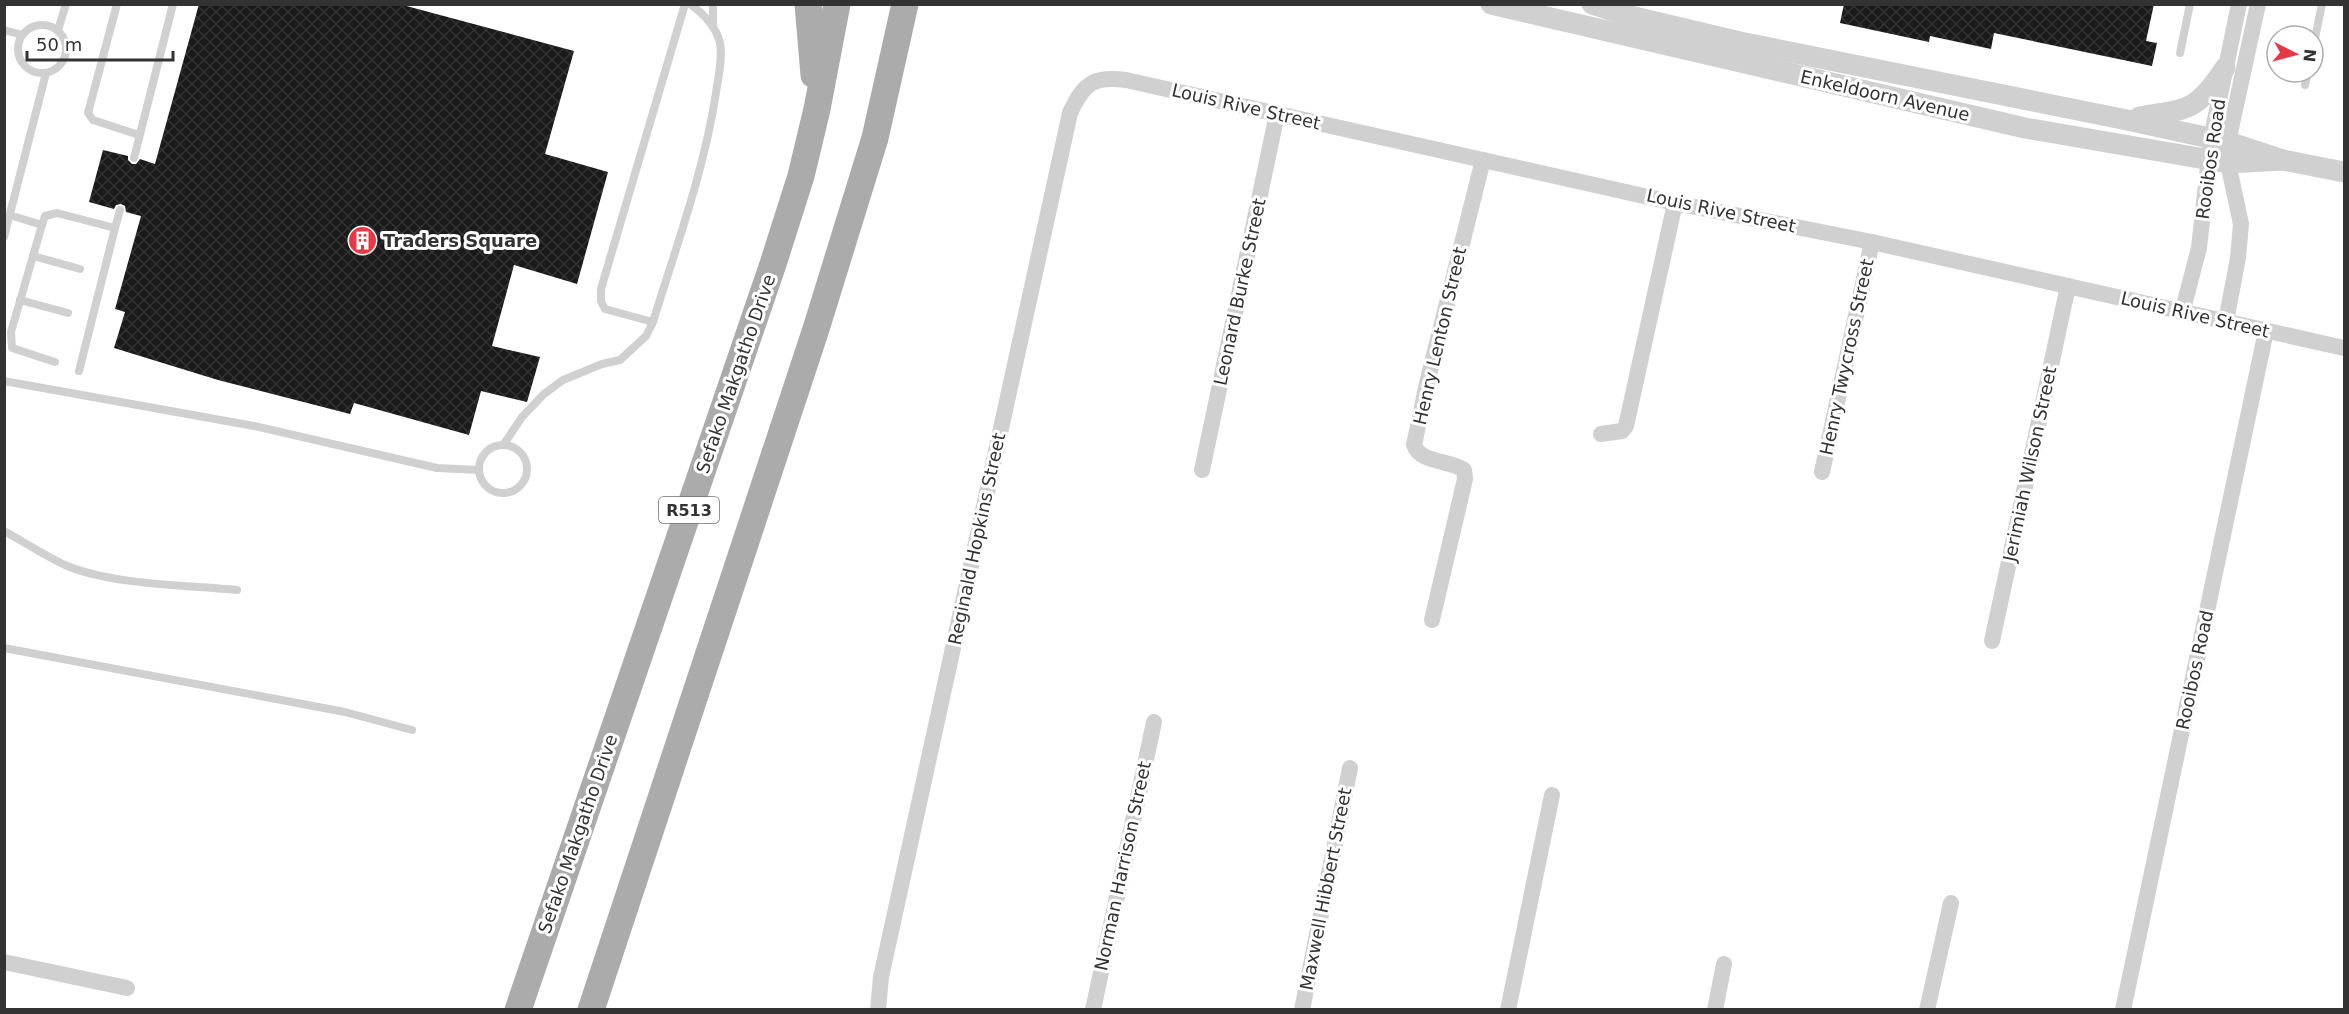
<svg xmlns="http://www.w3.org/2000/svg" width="2349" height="1014" font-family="'DejaVu Sans',sans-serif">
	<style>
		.building { fill: url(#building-cross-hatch) }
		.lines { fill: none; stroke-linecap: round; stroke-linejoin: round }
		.service { stroke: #d0d0d0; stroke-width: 8 }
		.minor { stroke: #d0d0d0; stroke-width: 16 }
		.tertiary { stroke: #d0d0d0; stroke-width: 21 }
		.primary { stroke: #ababab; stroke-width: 27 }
		.labels { text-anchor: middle; stroke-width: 6; stroke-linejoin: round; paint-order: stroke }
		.shield { fill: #fff; stroke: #707070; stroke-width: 1.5 }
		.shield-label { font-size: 16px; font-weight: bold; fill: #333 }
		.street-label { font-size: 18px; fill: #333; stroke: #fff }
		.poi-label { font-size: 18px; font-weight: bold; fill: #333; stroke: #fff; text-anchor: start }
	</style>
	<defs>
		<pattern id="building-cross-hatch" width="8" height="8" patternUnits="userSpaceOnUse" patternTransform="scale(1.5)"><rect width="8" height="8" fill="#1a1a1a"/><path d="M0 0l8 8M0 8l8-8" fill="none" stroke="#333"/></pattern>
	</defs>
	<rect width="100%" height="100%" fill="#fff"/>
	<g class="building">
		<path d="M199,4H399L574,51L545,154L608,172L577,284L514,265L492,346L540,357L527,402L481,391L469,435L354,403L350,414L218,380L114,348L125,312L115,309L141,216L126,212L125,206L121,204L116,205L114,209L89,202L103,150L128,156V160L132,164H136L140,159L155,164Z"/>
		<path d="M1844,4H2154L2146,41L2157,43L2152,66L1994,33L1991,49L1930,36L1929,42L1840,23Z"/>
	</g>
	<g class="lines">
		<g class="service">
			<path d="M117,4L88,113L93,120L139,135"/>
			<path d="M713,4V26"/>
			<circle cx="42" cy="49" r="24"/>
			<path d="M4,30L22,35"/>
			<path d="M58,30L66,4"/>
			<path d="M2313,48L2322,4"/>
			<path d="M2180,53L2190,4"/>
			<path d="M2305,85L2308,72"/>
			<path d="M134,158L173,4"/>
			<path d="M16,217L42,225L11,332L12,348L55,362"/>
			<path d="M42,225L45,216L57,213L115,228L79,371"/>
			<path d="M115,228L120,210"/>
			<path d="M4,237L46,73"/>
			<path d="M33,256L80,269"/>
			<path d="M20,300L68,313"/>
			<path d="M653,322L605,309L601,301V289L685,4"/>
			<path d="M4,381L254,426L437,468L479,470"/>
			<path d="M504,444L522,417L544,394L563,380L602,364L620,360L646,336L653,322C676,247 704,171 716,93C718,77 723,59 720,43C716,26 704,14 690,4"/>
			<circle cx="503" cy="469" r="24"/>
			<path d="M4,531C24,542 44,555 65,565C111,585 186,585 237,590"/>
			<path d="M4,648L345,712L412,730"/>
		</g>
		<g class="minor">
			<path d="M2182,313L2199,248L2211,139L2239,4"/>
			<path d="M2226,321L2238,258L2241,224L2228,163V142L2258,4"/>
			<path d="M1601,434L1622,431L1626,426L1675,203"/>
			<path d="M1202,470L1277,114"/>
			<path d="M1822,472L1872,242"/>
			<path d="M1432,620L1465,479L1464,470C1450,460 1420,463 1414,445L1427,383L1483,160"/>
			<path d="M1992,641L2068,286"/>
			<path d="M4,962L127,988"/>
			<path d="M878,1010L881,977L1070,113C1084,83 1093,76 1126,80L1675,203L1872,242L2344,348"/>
			<path d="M1093,1010L1154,722"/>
			<path d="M1302,1010L1350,768"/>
			<path d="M1508,1010L1552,795"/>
			<path d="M1715,1010L1724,964"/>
			<path d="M1927,1010L1951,903"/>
			<path d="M2123,1010L2266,331"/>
		</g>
		<g class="tertiary">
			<path d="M1491,4L2025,128L2228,163L2283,160"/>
			<path d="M1592,4L1626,15L1740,42L2127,120L2228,142L2283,160L2344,172"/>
			<path d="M2139,117C2188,109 2196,112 2225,68"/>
		</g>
		<g class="primary">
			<path d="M808,4L814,75"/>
			<path d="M518,1010L773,264L801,176L817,109L837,4"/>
			<path d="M591,1010L816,329L875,138L905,4"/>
		</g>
	</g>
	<defs>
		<symbol id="building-disc" viewBox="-11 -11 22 22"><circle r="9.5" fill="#e63946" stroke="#fff"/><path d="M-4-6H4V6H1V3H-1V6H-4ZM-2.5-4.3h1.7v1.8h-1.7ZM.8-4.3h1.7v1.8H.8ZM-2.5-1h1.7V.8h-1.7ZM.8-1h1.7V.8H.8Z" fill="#fff"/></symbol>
	</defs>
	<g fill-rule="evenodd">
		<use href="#building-disc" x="346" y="224" width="33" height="33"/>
	</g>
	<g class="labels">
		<rect class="shield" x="659" y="497" width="60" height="26" rx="4.5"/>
		<g class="shield-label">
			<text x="689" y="516">R513</text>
		</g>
		<g class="street-label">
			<text transform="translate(1885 96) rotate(13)" y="6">Enkeldoorn Avenue</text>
			<text transform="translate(1246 107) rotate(13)" y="6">Louis Rive Street</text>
			<text transform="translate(2211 159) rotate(-82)" y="6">Rooibos Road</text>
			<text transform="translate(1721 211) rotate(12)" y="6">Louis Rive Street</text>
			<text transform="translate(1240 292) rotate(-78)" y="6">Leonard Burke Street</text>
			<text transform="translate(2195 315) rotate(13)" y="6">Louis Rive Street</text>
			<text transform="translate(1440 336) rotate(-77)" y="6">Henry Lenton Street</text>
			<text transform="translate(1847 357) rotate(-78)" y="6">Henry Twycross Street</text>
			<text transform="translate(736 374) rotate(-71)" y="6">Sefako Makgatho Drive</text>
			<text transform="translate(2030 464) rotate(-78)" y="6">Jerimiah Wilson Street</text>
			<text transform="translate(977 539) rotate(-78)" y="6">Reginald Hopkins Street</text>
			<text transform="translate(2195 670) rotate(-78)" y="6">Rooibos Road</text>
			<text transform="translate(578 834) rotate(-71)" y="6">Sefako Makgatho Drive</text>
			<text transform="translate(1123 866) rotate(-78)" y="6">Norman Harrison Street</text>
			<text transform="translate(1326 889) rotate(-79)" y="6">Maxwell Hibbert Street</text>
		</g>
		<g class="poi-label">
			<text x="383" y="247">Traders Square</text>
		</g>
	</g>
	<rect width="2349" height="1014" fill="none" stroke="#333333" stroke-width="12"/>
	<g transform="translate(2295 54) rotate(96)"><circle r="28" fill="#ffffff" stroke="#adadad" stroke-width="1.5"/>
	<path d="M0-4.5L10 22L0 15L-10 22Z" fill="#e63946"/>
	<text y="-9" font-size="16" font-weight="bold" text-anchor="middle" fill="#333333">N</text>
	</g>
	<path d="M27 51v9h146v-9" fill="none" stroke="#333333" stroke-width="3"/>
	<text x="36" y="51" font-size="18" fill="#333333" stroke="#ffffff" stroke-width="4.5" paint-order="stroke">50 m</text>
</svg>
